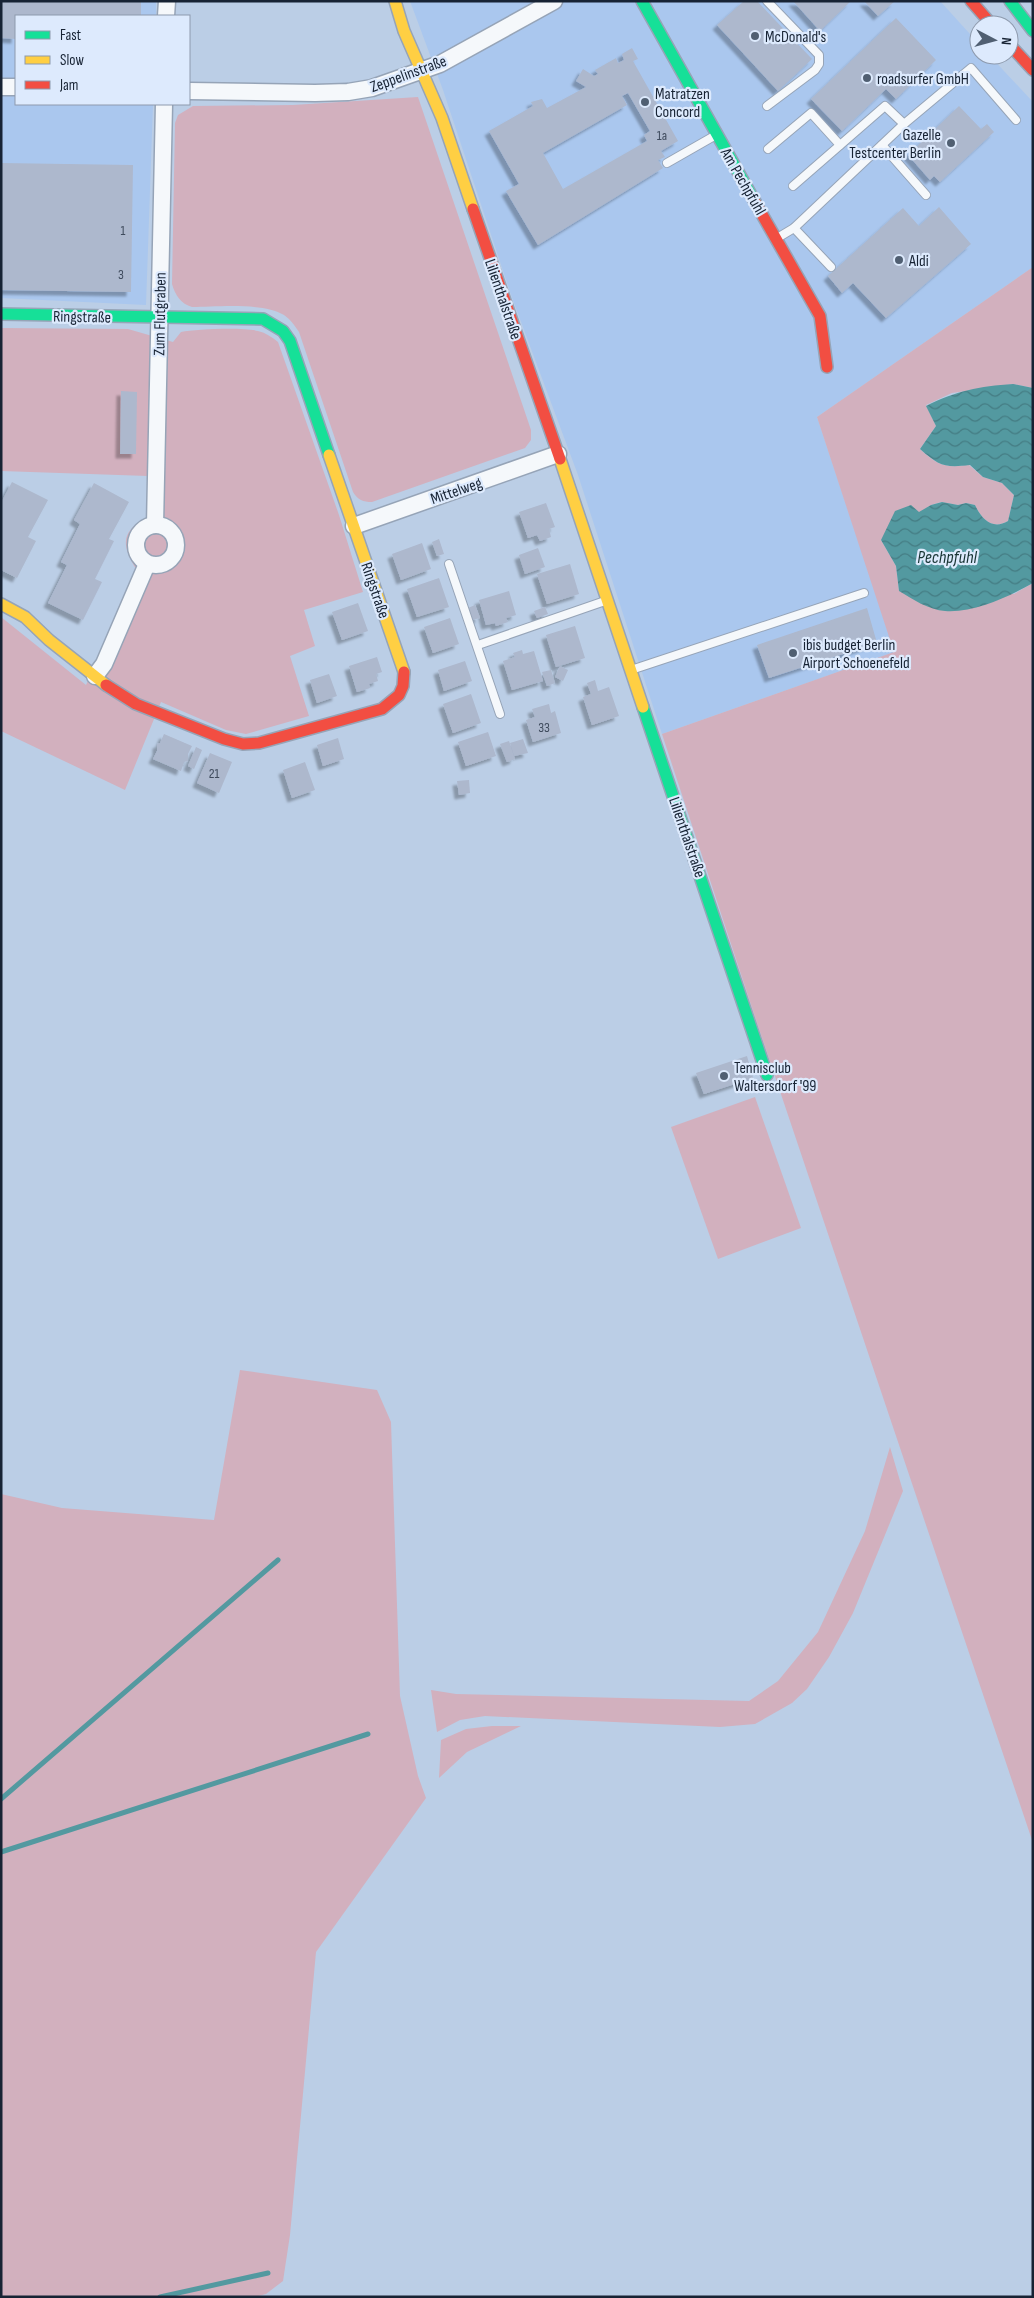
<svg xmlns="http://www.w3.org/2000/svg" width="1034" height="2298" font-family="'Sofia Sans Condensed',sans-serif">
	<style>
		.built { fill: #aac7ee }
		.green { fill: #d2b0be }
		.water { fill: url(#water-waves) }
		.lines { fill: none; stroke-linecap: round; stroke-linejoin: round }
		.stream { stroke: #5399a0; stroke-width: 5 }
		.building { fill: #adb8cd; fill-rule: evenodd; filter: url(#shadow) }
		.lane-casing { stroke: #96a4b7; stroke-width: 10 }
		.street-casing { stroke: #96a4b7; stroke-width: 19 }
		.fast-casing { stroke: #96a4b7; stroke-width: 14 }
		.slow-casing { stroke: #96a4b7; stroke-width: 14 }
		.jam-casing { stroke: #96a4b7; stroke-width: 14 }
		.lane { stroke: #f5f8fb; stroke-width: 8 }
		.street { stroke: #f5f8fb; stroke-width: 16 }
		.fast { stroke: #16e098; stroke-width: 11 }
		.slow { stroke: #ffcf43; stroke-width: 11 }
		.jam { stroke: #f24e42; stroke-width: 11 }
		.poi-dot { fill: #505f72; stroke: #ddeafd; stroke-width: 2 }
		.labels { text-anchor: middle; stroke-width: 4.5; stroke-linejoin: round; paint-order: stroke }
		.number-label { font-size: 14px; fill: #3f4b5d }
		.poi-label { font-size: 16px; fill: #172334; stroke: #ddeafd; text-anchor: start }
		.street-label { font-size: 16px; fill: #172334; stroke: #ddeafd }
		.water-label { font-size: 18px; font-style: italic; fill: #183434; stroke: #ddeafd }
	</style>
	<defs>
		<pattern id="water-waves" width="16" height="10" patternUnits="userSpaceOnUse" patternTransform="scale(1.25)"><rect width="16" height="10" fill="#5399a0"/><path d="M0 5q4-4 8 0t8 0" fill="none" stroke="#447c83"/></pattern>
		<filter id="shadow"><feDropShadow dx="-4.5" dy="4.5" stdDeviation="1" flood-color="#0004"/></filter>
	</defs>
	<rect width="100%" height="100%" fill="#bbcee6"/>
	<g class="built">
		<path d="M1,1H156V16H16V104H153L146,305L1,298Z"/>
		<path d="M410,1H940L979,44V55H989L1033,102V267L817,417L895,652L662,734L578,475L511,295L443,90Z"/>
	</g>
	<g class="green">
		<path d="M418,97L531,430V440L525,448L372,502C363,502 358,500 353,492L299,332C295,326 290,319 284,315C263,302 216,307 192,307C181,304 175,295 172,284L175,123L178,115L193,106L293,105Z"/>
		<path d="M1033,267V388L1013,384L952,393L926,405L936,426L920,449C938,466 946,468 969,465L983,477L1002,483L1014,495L1008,521C993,530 982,520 975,505L966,503L958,505L941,502L931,505L881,540L896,566L899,591L1014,594L1033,583V1843L756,1020L662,734L894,652L817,417Z"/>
		<path d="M1,328L128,329L173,342L181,332C196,329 243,327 258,331C266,333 272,337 278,342L339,515L363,592L304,610L315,646L290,656L309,716L246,734L226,730L161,702L125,790L1,731V617L86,685L131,590L136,569C121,544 121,532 147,517L148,476L1,471Z"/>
		<path d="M755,1097L801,1228L718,1259L671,1127Z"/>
		<path d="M240,1370L377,1390L391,1422L400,1696L418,1776L426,1798L316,1952L290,2235L283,2281L266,2294L255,2297H1V1494L62,1508L214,1520Z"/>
		<path d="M890,1447L903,1491L853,1613L829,1657L807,1689L792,1703L755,1724L720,1727L485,1716L460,1720L437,1732L431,1690L456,1694L749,1701L778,1681L818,1632L865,1531Z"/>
		<path d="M492,1726H521L467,1752L439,1778L441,1740L466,1729Z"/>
	</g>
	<path class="water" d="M1013,384L1033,388V583C1008,597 975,613 945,611C929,610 912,599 899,591L896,566L881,540L895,511L911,505L919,512L931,505L942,502L958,505L966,503L975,505C982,520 993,530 1008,521L1014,495L1002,483L983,477L970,465C945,468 939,466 920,449L936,426L926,406C956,391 979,386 1013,384Z"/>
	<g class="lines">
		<g class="stream">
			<path d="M1,1799L278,1560"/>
			<path d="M1,1852L368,1734"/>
			<path d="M160,2297L268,2273"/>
		</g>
	</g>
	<g class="building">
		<path d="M1,1H141V16H16V39L1,38Z"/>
		<path d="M744,1H757L812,59L778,91L717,25Z"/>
		<path d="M793,1H851L820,31Z"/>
		<path d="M864,1H895L878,16Z"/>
		<path d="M896,18L936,60L896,99L886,89L842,131L811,99Z"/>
		<path d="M632,48L638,59L633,61L678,141L661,151L665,157L658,160L663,168L538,245L506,191L519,184L489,131L533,106L531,102L542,99L547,108L586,87L576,81L583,69L594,76L598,74L595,70L616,58L618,63L624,60L622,54ZM628,93L650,131L644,135L647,141L563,189L543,153L627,105L622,96Z"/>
		<path d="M959,106L981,129L987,124L994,132L940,182L934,176L930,180L908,155Z"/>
		<path d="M1,163L133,165L131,292L1,290Z"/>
		<path d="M939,207L971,244L886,318L853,283L842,293L828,276L903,208L919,226Z"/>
		<path d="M121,391L137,392L136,454H120Z"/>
		<path d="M12,482L48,500L28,537L36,541L17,578L1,570V503Z"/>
		<path d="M94,483L129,502L109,539L114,541L95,579L102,582L83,620L48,603L67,565L61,562L80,524L74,520Z"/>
		<path d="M546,503L555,527L549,529L551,537L540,541L537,535L528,538L519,512Z"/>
		<path d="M439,539L444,554L437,556L432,542Z"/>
		<path d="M422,543L431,569L401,580L392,554Z"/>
		<path d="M538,548L545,567L525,574L519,555Z"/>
		<path d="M570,564L579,594L547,604L537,574Z"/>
		<path d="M439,578L449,607L417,617L407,589Z"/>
		<path d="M509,591L516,615L506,618L508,622L496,626L495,623L486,625L479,600Z"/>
		<path d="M358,603L368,631L342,640L332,612Z"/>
		<path d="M475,605L480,618L472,620L468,608Z"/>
		<path d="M545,607L548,614L537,618L534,611Z"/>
		<path d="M867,608L877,643L769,678L757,645Z"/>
		<path d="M450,618L459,644L433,653L424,627Z"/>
		<path d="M575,626L585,658L556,667L546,635Z"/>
		<path d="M522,650L523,654L534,651L543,681L512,690L503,661L515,657L513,653Z"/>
		<path d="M377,657L382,672L376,674L378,681L369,684L370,688L357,692L349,666Z"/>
		<path d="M465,661L472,681L444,691L438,670Z"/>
		<path d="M560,666L568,670L563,681L555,677Z"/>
		<path d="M551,670L555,683L547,686L542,672Z"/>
		<path d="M329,674L337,696L317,703L310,680Z"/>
		<path d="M595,680L598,691L609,687L619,716L592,725L583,697L591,694L587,683Z"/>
		<path d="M471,694L481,723L453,733L443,704Z"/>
		<path d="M549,704L551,713L555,711L561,733L533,742L526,720L535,717L532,709Z"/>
		<path d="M488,732L496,756L466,766L458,742Z"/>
		<path d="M164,734L192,746L188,754V761L184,762L181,771L153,759L157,751V744L160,743Z"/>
		<path d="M338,738L344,759L323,766L317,745Z"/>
		<path d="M523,739L528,753L514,756L510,743Z"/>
		<path d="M509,741L515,759L507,762L500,744Z"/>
		<path d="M196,747L202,750L194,769L188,766Z"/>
		<path d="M210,753L232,762L219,793L197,783Z"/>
		<path d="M305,762L315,790L292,798L283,770Z"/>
		<path d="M469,780L470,793L459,795L457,781Z"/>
		<path d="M747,1056L753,1078L704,1094L696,1073Z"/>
	</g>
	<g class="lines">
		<defs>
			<g id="lane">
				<path d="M767,1L819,55V64L815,70L767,106"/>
				<path d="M882,145L926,195"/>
				<path d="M768,149L811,113L840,145"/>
				<path d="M667,163L716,135"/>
				<path d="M793,186L885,106L904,124"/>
				<path d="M794,228L831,267"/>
				<path d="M779,237L794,228L904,124L971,68L1016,120"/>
				<path d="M449,564L500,714"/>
				<path d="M478,645L605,601"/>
				<path d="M634,669L864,593"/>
			</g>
			<g id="street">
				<path d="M166,16L167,1"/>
				<path d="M1,87H16"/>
				<path d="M189,91L315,93L348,92L372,88L440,64L554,1"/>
				<circle cx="156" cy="545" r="20"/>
				<path d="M155,525L164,104"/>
				<path d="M354,526L558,454"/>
				<path d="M95,676L104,664L147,564"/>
			</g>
			<g id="fast">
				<path d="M642,1L755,202"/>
				<path d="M1010,1L1033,31"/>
				<path d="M1,314L263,319L283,331L290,341L329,455"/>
				<path d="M643,707L767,1075"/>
			</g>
			<g id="slow">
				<path d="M395,1L404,31L442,118L473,209"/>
				<path d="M329,455L404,672"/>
				<path d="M560,459L643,707"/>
				<path d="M1,604L25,617L49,640L106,685"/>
			</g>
			<g id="jam">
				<path d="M971,1L992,25"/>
				<path d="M1009,44L1033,70"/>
				<path d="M755,202L820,316L827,367"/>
				<path d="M473,209L560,459"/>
				<path d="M106,685L136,704L224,739L243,744L259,743L382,709L399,695L403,686L404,672"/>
			</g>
		</defs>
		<use href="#lane" class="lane-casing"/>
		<use href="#street" class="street-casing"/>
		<use href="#fast" class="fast-casing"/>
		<use href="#slow" class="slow-casing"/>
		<use href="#jam" class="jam-casing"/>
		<use href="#lane" class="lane"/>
		<use href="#street" class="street"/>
		<use href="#fast" class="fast"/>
		<use href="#slow" class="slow"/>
		<use href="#jam" class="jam"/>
	</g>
	<g class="poi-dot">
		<circle cx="755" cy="36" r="5"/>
		<circle cx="867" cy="78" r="5"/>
		<circle cx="645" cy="102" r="5"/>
		<circle cx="951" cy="143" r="5"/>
		<circle cx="899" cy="260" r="5"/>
		<circle cx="793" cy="653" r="5"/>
		<circle cx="724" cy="1076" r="5"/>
	</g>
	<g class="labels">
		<g class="number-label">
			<text x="662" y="140">1a</text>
			<text x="123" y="235">1</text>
			<text x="121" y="279">3</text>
			<text x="544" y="732">33</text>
			<text x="214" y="778">21</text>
		</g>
		<g class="poi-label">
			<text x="765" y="42">McDonald's</text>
			<text x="877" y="84">roadsurfer GmbH</text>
			<text x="655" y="99">Matratzen<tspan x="655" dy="18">Concord</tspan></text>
			<text x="941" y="140" text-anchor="end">Gazelle<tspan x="941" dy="18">Testcenter Berlin</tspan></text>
			<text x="909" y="266">Aldi</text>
			<text x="803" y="650">ibis budget Berlin<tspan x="803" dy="18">Airport Schoenefeld</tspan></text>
			<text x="734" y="1073">Tennisclub<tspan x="734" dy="18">Waltersdorf '99</tspan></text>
		</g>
		<g class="street-label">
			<text transform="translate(408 73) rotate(-20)" y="6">Zeppelinstraße</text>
			<text transform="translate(744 181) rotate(60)" y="6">Am Pechpfuhl</text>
			<text transform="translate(504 299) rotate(71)" y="6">Lilienthalstraße</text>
			<text transform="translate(159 314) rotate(-89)" y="6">Zum Flutgraben</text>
			<text transform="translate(82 316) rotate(1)" y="6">Ringstraße</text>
			<text transform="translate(456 490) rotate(-19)" y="6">Mittelweg</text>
			<text transform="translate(376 590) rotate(71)" y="6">Ringstraße</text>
			<text transform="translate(688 837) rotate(71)" y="6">Lilienthalstraße</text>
		</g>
		<g class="water-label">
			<text x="947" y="563">Pechpfuhl</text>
		</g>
	</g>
	<rect width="1034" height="2298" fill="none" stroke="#172334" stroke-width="5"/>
	<rect x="15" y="15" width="175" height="90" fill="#ddeafd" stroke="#8e9aad"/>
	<rect x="25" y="31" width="25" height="8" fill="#16e098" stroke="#8e9aad"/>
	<text x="60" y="40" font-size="15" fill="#172334">Fast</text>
	<rect x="25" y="56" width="25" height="8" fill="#ffcf43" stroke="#8e9aad"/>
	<text x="60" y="65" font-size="15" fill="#172334">Slow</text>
	<rect x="25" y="81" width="25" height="8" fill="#f24e42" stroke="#8e9aad"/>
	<text x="60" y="90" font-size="15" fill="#172334">Jam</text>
	<g transform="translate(994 40) rotate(96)"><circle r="24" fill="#ddeafd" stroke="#8e9aad"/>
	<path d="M0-4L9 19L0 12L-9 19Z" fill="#505f72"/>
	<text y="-8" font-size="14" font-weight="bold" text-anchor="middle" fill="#172334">N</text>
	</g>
</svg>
